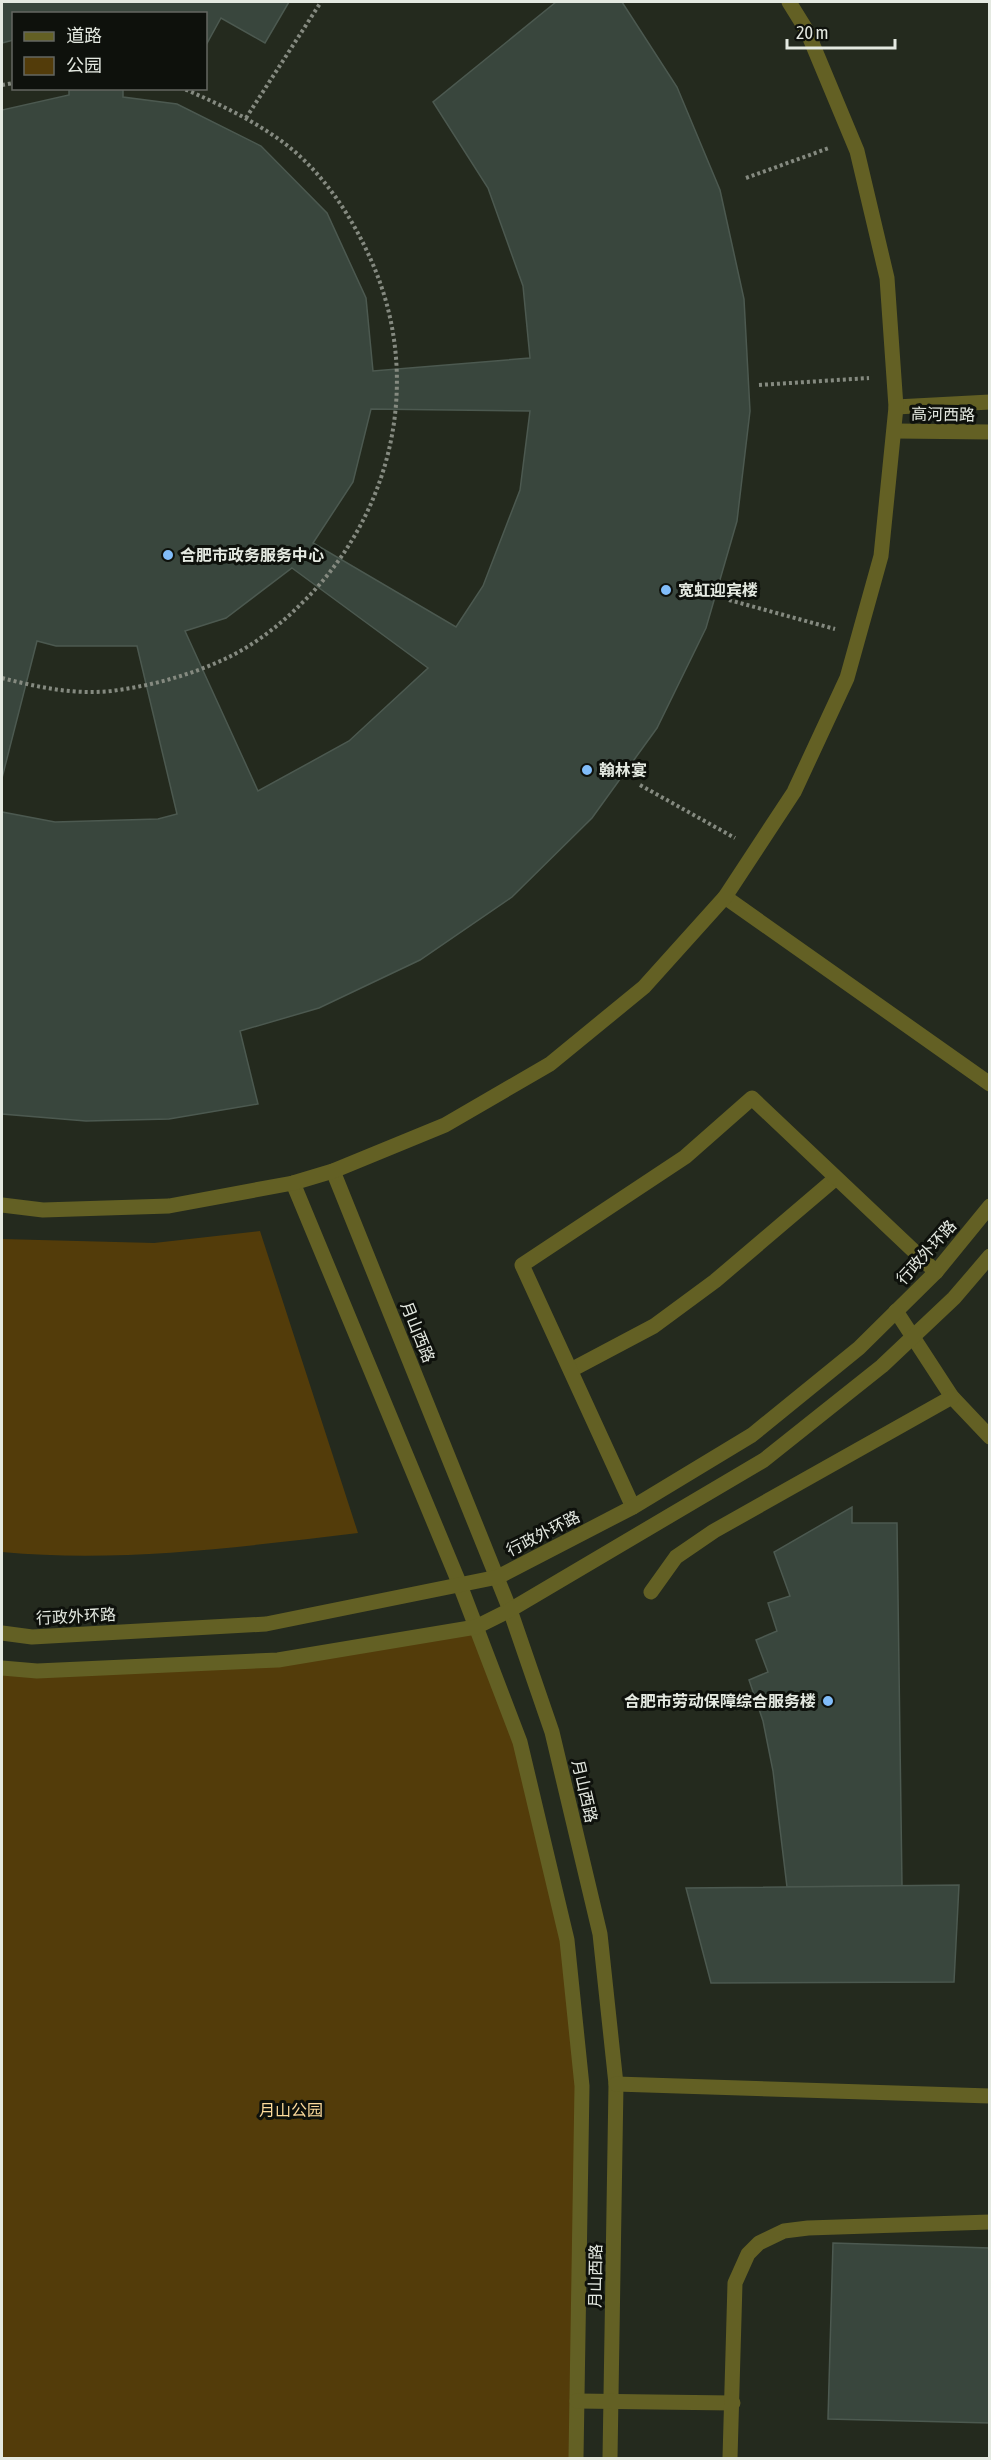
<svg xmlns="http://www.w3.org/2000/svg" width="991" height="2460" font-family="'Asap Condensed','Noto Sans SC',sans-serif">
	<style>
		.green { fill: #533c0a }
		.building { fill: #39463d; stroke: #4c5950; stroke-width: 1.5; fill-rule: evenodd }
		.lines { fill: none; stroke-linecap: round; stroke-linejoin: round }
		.path { stroke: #858a80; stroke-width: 4; stroke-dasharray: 3 3; stroke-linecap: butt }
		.minor { stroke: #636024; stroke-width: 15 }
		.poi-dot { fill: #81bdfa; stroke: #0e110c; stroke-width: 2 }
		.labels { text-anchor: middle; stroke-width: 6; stroke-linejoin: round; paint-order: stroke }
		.street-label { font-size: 16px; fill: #e4e9e1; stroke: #0e110c }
		.poi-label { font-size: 16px; font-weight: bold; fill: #e4e9e1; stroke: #0e110c; text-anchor: start }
		.park-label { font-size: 16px; fill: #fdda9b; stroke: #0e110c }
	</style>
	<rect width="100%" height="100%" fill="#242a1e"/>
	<g class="green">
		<path d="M260,1231L358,1533C240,1547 121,1563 2,1552V1239L154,1243Z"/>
		<path d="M476,1627L520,1742L567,1940L582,2086L576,2458H2V1668L278,1660Z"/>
	</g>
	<g class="building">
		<path d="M2,2H289L265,43L221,18L206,45V14H14V40L2,43Z"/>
		<path d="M556,2H622L677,87L720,190L744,299L750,411L737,521L706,628L657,728L592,818L512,897L420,960L319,1008L240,1031L258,1104L169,1119L86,1121L2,1114V812L55,822L158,819L177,814L137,646H56L37,641L2,778V110L69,95V88H123V97L177,104L261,146L327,213L366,298L373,371L530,358L523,286L488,188L433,102ZM371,409L530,411L520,490L483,586L456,627L313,543L353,482ZM292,568L428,668L349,741L258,791L185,631L226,618Z"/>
		<path d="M852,1507V1523H897L902,1886L787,1887L773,1771L763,1721L749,1680L768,1672L756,1640L777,1631L768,1603L790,1596L774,1552Z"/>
		<path d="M959,1885L954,1982L711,1983L686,1888Z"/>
		<path d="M833,2243L990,2248V2423L828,2419Z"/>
	</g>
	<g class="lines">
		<g class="path">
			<path d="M2,85L14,83"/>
			<path d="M246,118L321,2"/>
			<path d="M746,178L829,148"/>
			<path d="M759,385L869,378"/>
			<path d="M729,600L835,629"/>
			<path d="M2,678C37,687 74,695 111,691C151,686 191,675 227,658C254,645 280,625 301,604C391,517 423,384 374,267C354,219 323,171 280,140C249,118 217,103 182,88"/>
			<path d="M640,785L735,838"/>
		</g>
		<g class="minor">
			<path d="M896,407L990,402"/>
			<path d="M895,431L990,432"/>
			<path d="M725,897L990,1084"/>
			<path d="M333,1171L510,1610L552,1732L600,1934L616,2084L610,2458"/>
			<path d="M293,1183L460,1585L520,1742L567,1940L582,2086L576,2458"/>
			<path d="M2,1205L43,1210L169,1206L293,1183L333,1171L445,1125L550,1064L644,987L725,897L794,792L847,678L881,556L896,407L887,278L857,151L807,31L789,2"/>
			<path d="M896,1311L952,1397L990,1437"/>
			<path d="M571,1370L654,1326L715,1281L836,1178"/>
			<path d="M633,1507L522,1265L685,1157L752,1098L936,1272"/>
			<path d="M651,1592L676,1557L714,1531L952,1397"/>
			<path d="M2,1633L32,1637L266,1624L498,1577L633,1507L752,1435L859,1348L936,1272L990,1206"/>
			<path d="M2,1668L37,1671L278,1660L476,1627L510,1610L764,1460L882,1366L954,1298L990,1256"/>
			<path d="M616,2084L990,2096"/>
			<path d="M577,2401L733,2403"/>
			<path d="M730,2458L735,2283L748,2254L759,2243L784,2231L808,2228L990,2222"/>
		</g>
	</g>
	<g class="poi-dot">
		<circle cx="168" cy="555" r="6"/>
		<circle cx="666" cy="590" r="6"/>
		<circle cx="587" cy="770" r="6"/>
		<circle cx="828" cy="1701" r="6"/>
	</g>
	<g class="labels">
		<g class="street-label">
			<text transform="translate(943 414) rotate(1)" y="6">高河西路</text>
			<text transform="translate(926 1252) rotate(-48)" y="6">行政外环路</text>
			<text transform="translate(418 1332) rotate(68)" y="6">月山西路</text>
			<text transform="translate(543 1533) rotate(-27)" y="6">行政外环路</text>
			<text transform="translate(76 1616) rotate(-3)" y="6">行政外环路</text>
			<text transform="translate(585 1791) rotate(77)" y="6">月山西路</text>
			<text transform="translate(595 2276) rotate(-89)" y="6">月山西路</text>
		</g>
		<g class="poi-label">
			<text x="180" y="561">合肥市政务服务中心</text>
			<text x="678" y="596">宽虹迎宾楼</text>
			<text x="599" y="776">翰林宴</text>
			<text x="816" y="1707" text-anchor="end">合肥市劳动保障综合服务楼</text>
		</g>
		<g class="park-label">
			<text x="291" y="2116">月山公园</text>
		</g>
	</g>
	<rect width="991" height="2460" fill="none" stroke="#e4e9e1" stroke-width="6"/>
	<rect x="12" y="12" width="195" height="78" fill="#0e110c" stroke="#646761" stroke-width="1.5"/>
	<rect x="24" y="32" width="30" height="9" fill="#636024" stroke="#646761" stroke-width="1.5"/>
	<text x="66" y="42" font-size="18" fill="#e4e9e1">道路</text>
	<rect x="24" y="57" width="30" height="18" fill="#533c0a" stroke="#646761" stroke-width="1.5"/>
	<text x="66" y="72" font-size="18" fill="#e4e9e1">公园</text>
	<path d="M787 39v9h108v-9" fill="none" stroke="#e4e9e1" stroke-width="3"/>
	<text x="796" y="39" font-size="18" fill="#e4e9e1" stroke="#0e110c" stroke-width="4.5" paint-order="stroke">20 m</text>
</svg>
